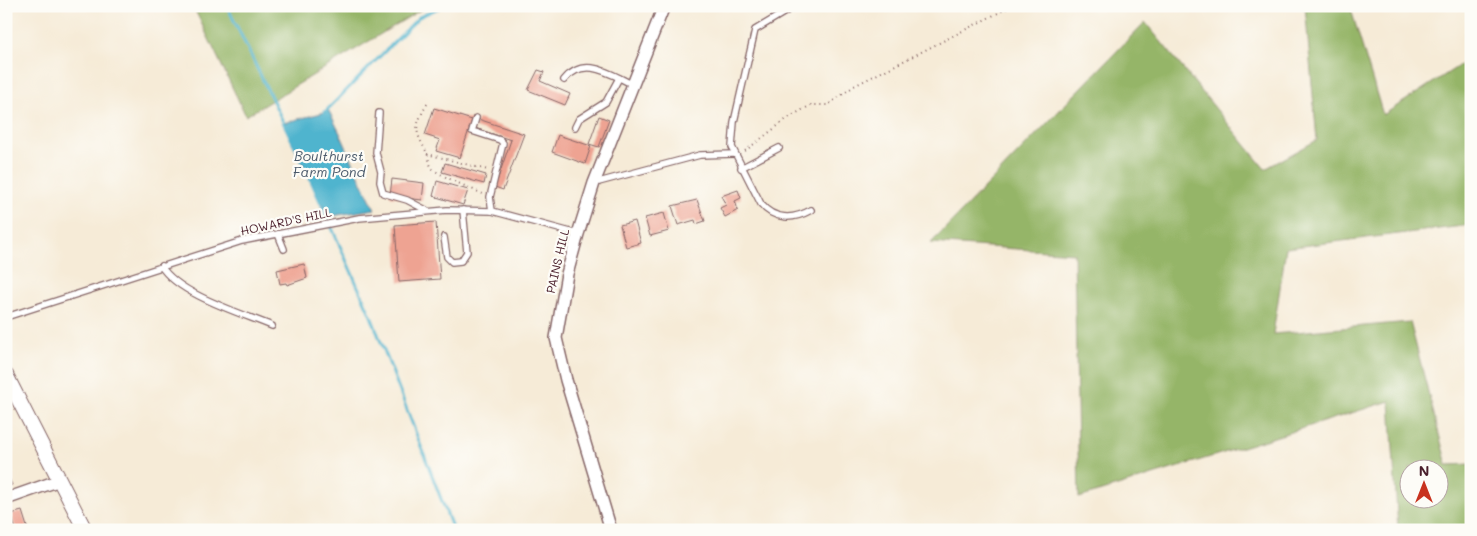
<svg xmlns="http://www.w3.org/2000/svg" width="1477" height="536" font-family="Mali,sans-serif">
	<style>
		.forest { fill: #95b568; stroke: #706a4a; fill-rule: evenodd }
		.water { fill: #4fb4ce; stroke: #4c6a7c }
		.lines { fill: none; stroke-linecap: round; stroke-linejoin: round }
		.stream { stroke: #4fb4ce; stroke-width: 3 }
		.building { fill: #eea392 }
		.service-casing { stroke: #866667; stroke-width: 8 }
		.minor-casing { stroke: #866667; stroke-width: 14 }
		.tertiary-casing { stroke: #866667; stroke-width: 16 }
		.path { stroke: #866667; stroke-width: 2; stroke-dasharray: 1 4; stroke-linecap: butt }
		.service { stroke: #fff; stroke-width: 5.5 }
		.minor { stroke: #fff; stroke-width: 11 }
		.tertiary { stroke: #fff; stroke-width: 14 }
		.labels { text-anchor: middle; stroke-width: 4.5; stroke-linejoin: round; paint-order: stroke }
		.street-label { font-size: 12px; fill: #4a1f2b; stroke: #fdfcf7 }
		.water-label { font-size: 14px; font-style: italic; fill: #4c5b6c; stroke: #fdfcf7 }
	</style>
	<rect width="100%" height="100%" fill="#fdfcf7"/>
	<filter id="ink" filterUnits="userSpaceOnUse"><feTurbulence type="fractalNoise" baseFrequency=".02" numOctaves="2"/><feDisplacementMap in="SourceGraphic" scale="10" xChannelSelector="R" yChannelSelector="G"/><feConvolveMatrix kernelMatrix="1 2 1 2 8 2 1 2 1" color-interpolation-filters="sRGB"/></filter>
	<filter id="wash" filterUnits="userSpaceOnUse"><feTurbulence type="fractalNoise" baseFrequency=".0096" numOctaves="4" result="noise"/><feDisplacementMap in="SourceGraphic" scale="20" xChannelSelector="R" yChannelSelector="G"/><feGaussianBlur stdDeviation="1.12" result="paint"/><feColorMatrix in="noise" values="0 0 0 0 0 0 0 0 0 0 0 0 0 0 0 0 0 1.4 0 .05"/><feComposite in="paint" operator="in"/></filter>
	<g filter="url(#wash)">
		<rect width="100%" height="100%" fill="#f6ebd7"/>
		<g class="forest">
			<path d="M193,6H427L246,116Z"/>
			<path d="M1305,6H1350L1383,115L1471,58V225L1286,248L1273,334L1410,322L1447,465L1471,464V530H1398L1390,401L1079,498L1074,253L931,243L1145,22L1265,169L1317,140ZM1410,468H1440V498H1410Z"/>
		</g>
		<path class="water" d="M329,111C346,143 358,177 375,209L332,216L319,199L283,123Z"/>
		<g class="lines">
			<g class="stream">
				<path d="M227,6L302,161"/>
				<path d="M325,112L419,17L443,6"/>
				<path d="M308,174L371,316L453,530"/>
			</g>
		</g>
		<g id="blocks">
			<g class="building">
				<path d="M538,70L544,72L540,81L570,94L565,105L528,90Z"/>
				<path d="M434,108L472,120L460,158L436,151L440,140L425,135Z"/>
				<path d="M599,116L609,120L599,147L589,144Z"/>
				<path d="M478,119L524,134L503,190L495,187L511,140L475,128Z"/>
				<path d="M558,135L591,146L585,164L552,152Z"/>
				<path d="M445,163L486,175L484,184L442,172Z"/>
				<path d="M392,179L424,183L422,200L390,196Z"/>
				<path d="M437,181L468,190L463,205L433,196Z"/>
				<path d="M738,190L741,198L735,201L738,210L725,217L720,208L726,205L721,196Z"/>
				<path d="M697,200L705,221L696,224L695,220L678,225L672,206Z"/>
				<path d="M664,213L669,231L650,236L645,218Z"/>
				<path d="M635,221L641,243L626,247L620,225Z"/>
				<path d="M436,222L440,279L399,282L395,225Z"/>
				<path d="M304,264L307,278L287,285L286,283L280,284L277,270Z"/>
				<path d="M6,471L12,485L6,487Z"/>
				<path d="M22,511L28,530H16L11,514Z"/>
			</g>
		</g>
	</g>
	<g filter="url(#ink)">
		<use href="#blocks" fill-opacity="0" stroke="#866667" stroke-width="1"/>
		<g class="lines">
			<defs>
				<g id="service">
					<path d="M790,9L755,30L734,122L732,147L761,204C774,220 793,220 811,210"/>
					<path d="M564,80C584,55 610,74 634,85"/>
					<path d="M379,113L376,153L381,172L380,182L383,193L407,200L426,210"/>
					<path d="M476,118L472,131L500,140L503,143L490,197L492,211"/>
					<path d="M575,127L579,119L606,102L619,78"/>
					<path d="M741,168L779,148"/>
					<path d="M595,183L700,155L734,154"/>
					<path d="M278,234L284,249"/>
					<path d="M444,237L447,257L452,262L461,261L467,252L463,210"/>
					<path d="M161,266C179,295 241,313 272,326"/>
					<path d="M6,317L242,241L359,218L447,210L492,211L578,234"/>
				</g>
				<g id="minor">
					<path d="M6,499L60,480"/>
					<path d="M611,530L566,380L556,338L567,274L578,234L594,183L664,6"/>
				</g>
				<path id="tertiary" d="M6,375L85,530"/>
			</defs>
			<use href="#service" class="service-casing"/>
			<use href="#minor" class="minor-casing"/>
			<use href="#tertiary" class="tertiary-casing"/>
			<g class="path">
				<path d="M1465,6L1471,16"/>
				<path d="M427,104C414,128 414,129 427,153C429,157 429,164 432,168C436,174 474,190 483,194"/>
				<path d="M745,151L788,118L811,105H828L854,86L1012,6"/>
				<path d="M427,154L488,170"/>
			</g>
			<use href="#service" class="service"/>
			<use href="#minor" class="minor"/>
			<use href="#tertiary" class="tertiary"/>
		</g>
	</g>
	<g class="labels">
		<g class="street-label">
			<text transform="translate(286 222) rotate(-12)" y="4">HOWARD'S HILL</text>
			<text transform="translate(558 261) rotate(-77)" y="4">PAINS HILL</text>
		</g>
		<g class="water-label">
			<text x="329" y="161">Boulthurst<tspan x="329" dy="16">Farm Pond</tspan></text>
		</g>
	</g>
	<rect width="1477" height="536" fill="none" stroke="#fdfcf7" stroke-width="25"/>
	<g transform="translate(1424 484)"><circle r="24" fill="#fdfcf7" stroke="#b5a4a5"/>
	<path d="M0-4L9 19L0 12L-9 19Z" fill="#c8321e"/>
	<text y="-8" font-size="14" font-weight="bold" text-anchor="middle" fill="#4a1f2b">N</text>
	</g>
</svg>
